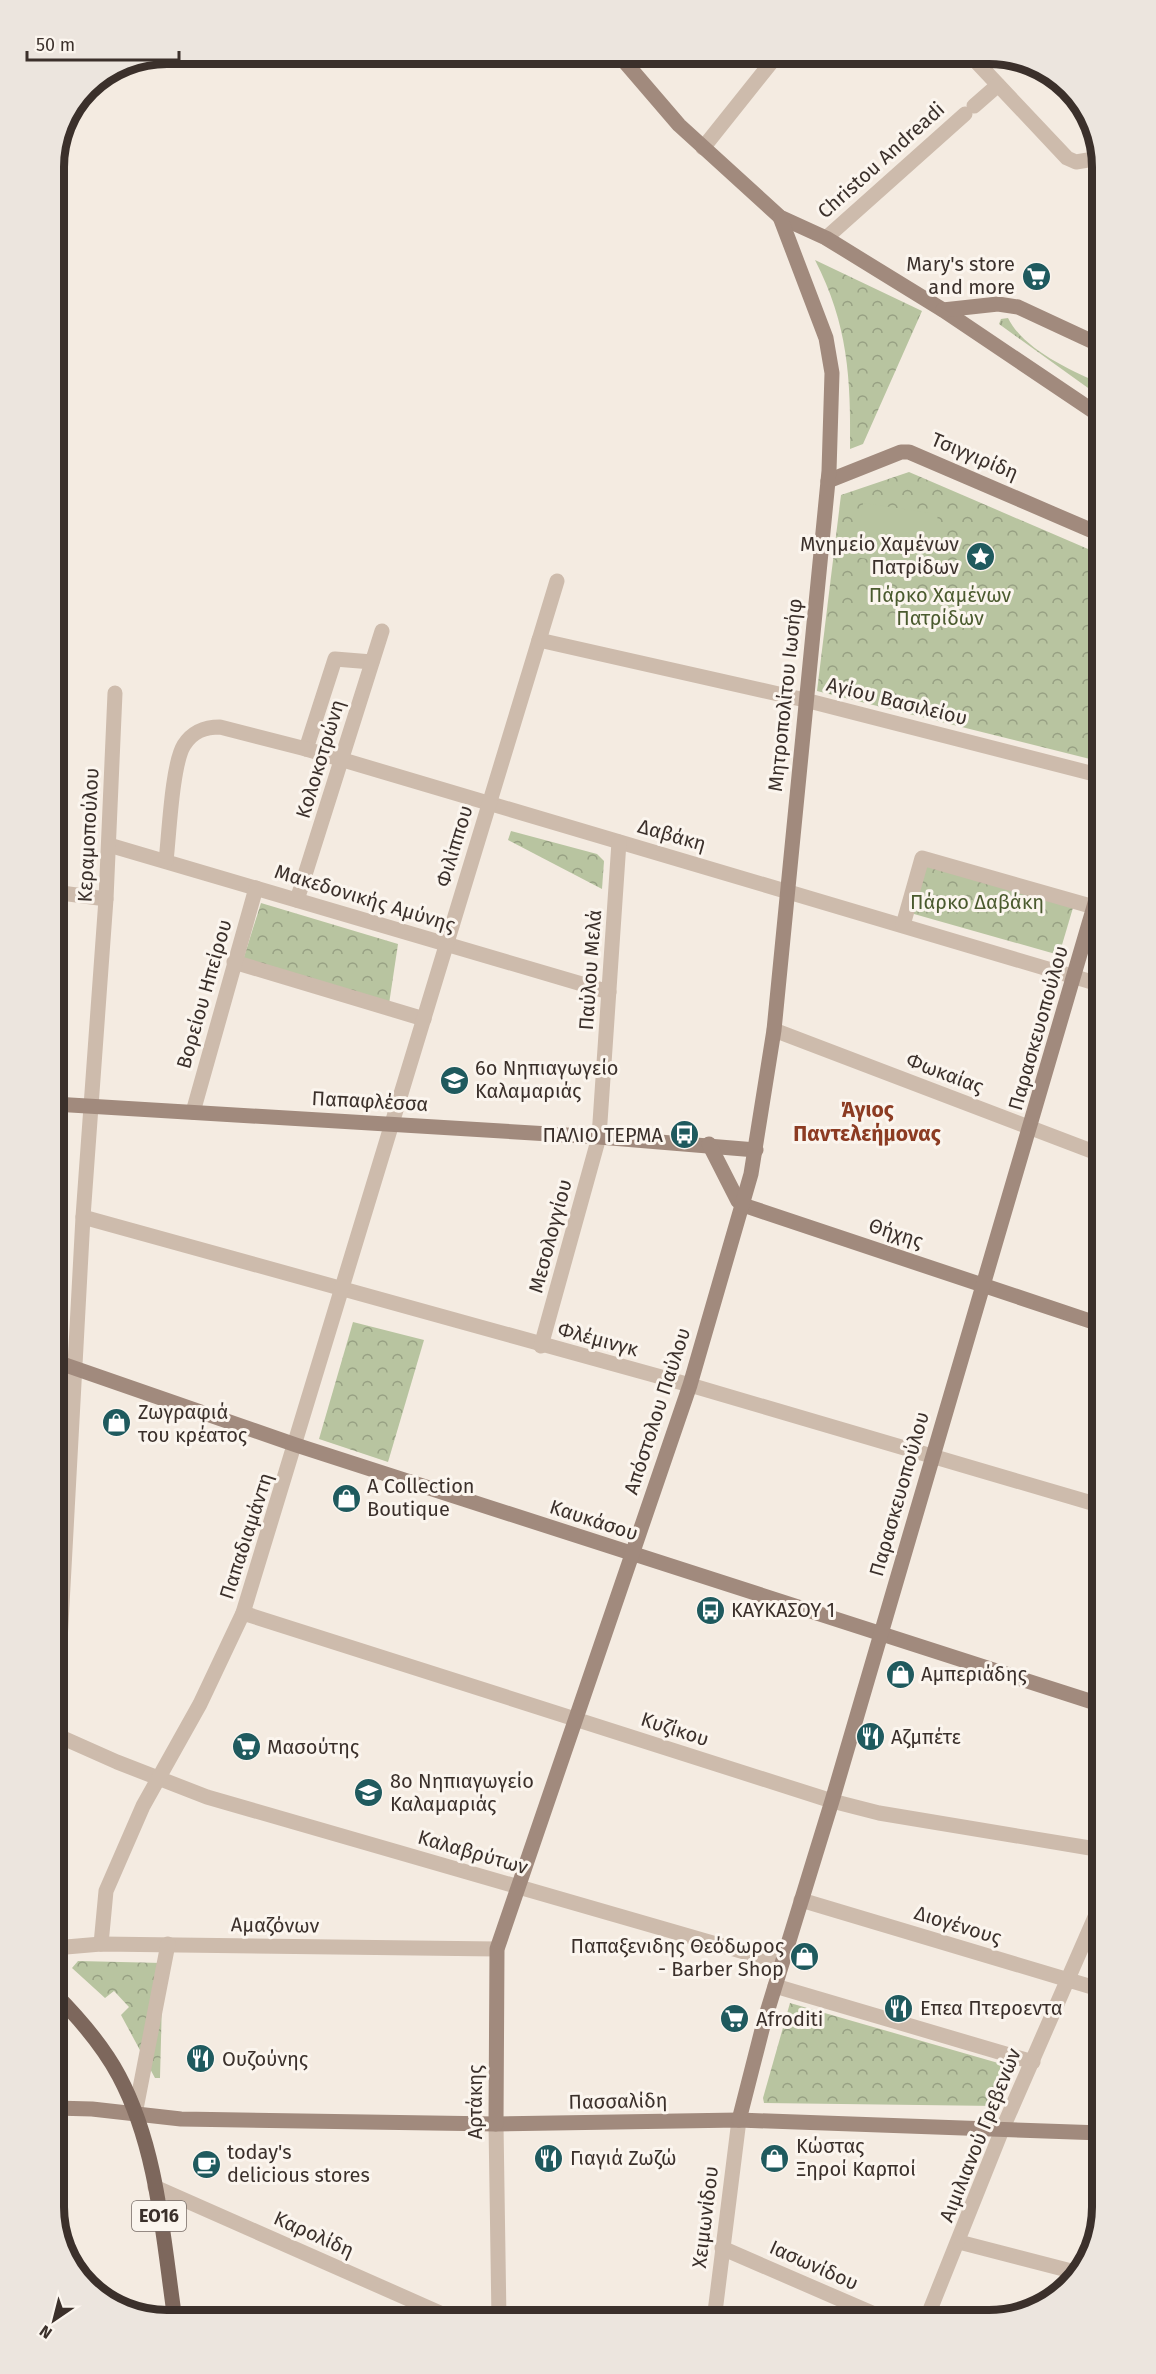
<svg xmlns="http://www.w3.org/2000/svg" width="1156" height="2374" font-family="'Fira Sans',sans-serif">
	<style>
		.grass { fill: url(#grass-tufts) }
		.park { fill: url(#park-crowns) }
		.pitch { fill: #b8c4a0 }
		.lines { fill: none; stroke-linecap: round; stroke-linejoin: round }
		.street { stroke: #cdbbac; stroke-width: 15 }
		.secondary { stroke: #a18a7d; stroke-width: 15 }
		.primary { stroke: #7d675c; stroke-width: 15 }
		.labels { text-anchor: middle; stroke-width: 6; stroke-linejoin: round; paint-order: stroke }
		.shield { fill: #fbf5ee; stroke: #756b66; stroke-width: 1.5 }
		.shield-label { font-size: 18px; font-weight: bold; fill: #3b302b }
		.street-label { font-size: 20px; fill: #3b302b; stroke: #fbf5ee }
		.poi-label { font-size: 20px; fill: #3b302b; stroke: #fbf5ee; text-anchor: start }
		.park-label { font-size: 20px; fill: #4a5a2e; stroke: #fbf5ee }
		.neighbourhood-label { font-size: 21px; font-weight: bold; fill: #8c3b22; stroke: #fbf5ee }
		.rim { fill: none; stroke: #3b302b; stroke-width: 8 }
	</style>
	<defs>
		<pattern id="grass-tufts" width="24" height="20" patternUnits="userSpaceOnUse" patternTransform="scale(1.5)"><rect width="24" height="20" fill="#b8c4a0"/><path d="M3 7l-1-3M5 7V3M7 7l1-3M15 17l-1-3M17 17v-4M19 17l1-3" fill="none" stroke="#97a083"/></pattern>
		<pattern id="park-crowns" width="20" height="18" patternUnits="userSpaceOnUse" patternTransform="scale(1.5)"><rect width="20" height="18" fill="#b8c4a0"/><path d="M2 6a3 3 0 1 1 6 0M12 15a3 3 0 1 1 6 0" fill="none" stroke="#97a083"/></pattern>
	</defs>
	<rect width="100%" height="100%" fill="#f4ebe1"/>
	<path class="grass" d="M1008,318C1023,349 1071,371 1102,384V398L999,324L1001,319Z"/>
	<g class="park">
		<path d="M815,260L922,311L863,444L850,449C851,379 848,324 815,260Z"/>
		<path d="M909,472L1102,555V762L817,691L841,495Z"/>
		<path d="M511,831L597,854L604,861L602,889L508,840Z"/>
		<path d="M922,858L1075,901L1059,955L907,912Z"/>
		<path d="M261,903L398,944L389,1004L243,960Z"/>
		<path d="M353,1322L424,1340L388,1462L319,1439Z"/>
		<path d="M78,1961L163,1963L160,2078H155L121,2015L129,2007L114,1991L105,1998L72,1968Z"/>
		<path d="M790,2003L1012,2067L997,2106L764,2103L763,2098Z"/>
	</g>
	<path class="pitch" d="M863,503L938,514L930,569L855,557Z"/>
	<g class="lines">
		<g class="street">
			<path d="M969,54L1067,158L1076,162L1100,158"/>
			<path d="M974,106L998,85"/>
			<path d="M703,148L778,54"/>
			<path d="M826,238L965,114"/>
			<path d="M539,640L805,700L1102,776"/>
			<path d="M306,749L335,659L372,662"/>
			<path d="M109,845L609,992"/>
			<path d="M166,861C169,836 172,764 184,745C193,731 205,727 220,727L306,749L1102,985"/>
			<path d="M54,892L106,899"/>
			<path d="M297,900L382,631"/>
			<path d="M903,925L922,858L1094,907"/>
			<path d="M234,962L424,1019"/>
			<path d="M774,1030L1102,1155"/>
			<path d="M193,1112L256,888"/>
			<path d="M83,1217L690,1385L1102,1506"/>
			<path d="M541,1346L599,1137L619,842"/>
			<path d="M243,1613L832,1801L879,1813L1102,1850"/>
			<path d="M54,1734L117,1762L207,1797L782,1963"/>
			<path d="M55,1734L83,1217L106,899L115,693"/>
			<path d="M801,1900L1102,1990"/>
			<path d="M101,1944L106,1891L143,1806L200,1704L243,1613L557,581"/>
			<path d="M54,1955L66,1947L101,1944L497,1949"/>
			<path d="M775,1986L1033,2062"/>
			<path d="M135,2114L168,1944"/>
			<path d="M496,2124L499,2320"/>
			<path d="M155,2187L456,2320"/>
			<path d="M959,2242L1079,2273"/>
			<path d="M722,2248L888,2320"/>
			<path d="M714,2320L739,2120"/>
			<path d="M926,2320L1002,2130L1102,1901"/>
		</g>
		<g class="secondary">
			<path d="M618,54L679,125L780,217L826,238L943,310L1102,417"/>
			<path d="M943,310L998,304L1018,307L1102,346"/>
			<path d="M828,481L901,452H909L1102,535"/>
			<path d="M54,1104L599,1137L756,1150"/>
			<path d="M709,1144L738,1201L743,1205L1102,1325"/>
			<path d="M54,1361L296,1445L1102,1705"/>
			<path d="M54,2108L92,2109L181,2119L496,2124L739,2120L1102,2133"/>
			<path d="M739,2120L764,2022L832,1801L1102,879"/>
			<path d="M496,2124L497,1949L690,1385L751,1174L774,1030L829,471L832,373L826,338L780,217"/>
		</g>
		<path class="primary" d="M54,1993C79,2018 102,2044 119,2076C158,2149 163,2239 175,2320"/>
	</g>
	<defs>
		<symbol id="supermarket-disc" viewBox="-11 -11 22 22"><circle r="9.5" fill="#1f5a5e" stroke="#fbf5ee"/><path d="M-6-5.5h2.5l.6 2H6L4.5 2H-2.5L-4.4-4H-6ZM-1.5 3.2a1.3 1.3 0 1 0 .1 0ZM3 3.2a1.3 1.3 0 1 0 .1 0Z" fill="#fff"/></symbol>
		<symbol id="sight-disc" viewBox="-11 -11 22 22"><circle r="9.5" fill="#1f5a5e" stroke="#fbf5ee"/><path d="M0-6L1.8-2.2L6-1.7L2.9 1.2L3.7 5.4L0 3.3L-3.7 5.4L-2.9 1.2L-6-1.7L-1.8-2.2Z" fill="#fff"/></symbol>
		<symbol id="school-disc" viewBox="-11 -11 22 22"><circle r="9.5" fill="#1f5a5e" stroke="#fbf5ee"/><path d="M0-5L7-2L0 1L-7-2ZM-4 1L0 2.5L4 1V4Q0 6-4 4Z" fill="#fff"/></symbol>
		<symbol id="bus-disc" viewBox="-11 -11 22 22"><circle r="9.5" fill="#1f5a5e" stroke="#fbf5ee"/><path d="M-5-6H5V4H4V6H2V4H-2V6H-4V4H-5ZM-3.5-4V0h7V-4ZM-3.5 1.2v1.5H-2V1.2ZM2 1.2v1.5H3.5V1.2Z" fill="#fff"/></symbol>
		<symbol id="shop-disc" viewBox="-11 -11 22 22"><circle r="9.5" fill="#1f5a5e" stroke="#fbf5ee"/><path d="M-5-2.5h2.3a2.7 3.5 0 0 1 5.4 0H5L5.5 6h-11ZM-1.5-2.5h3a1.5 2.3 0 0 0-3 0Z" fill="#fff"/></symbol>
		<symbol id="restaurant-disc" viewBox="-11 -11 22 22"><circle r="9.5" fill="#1f5a5e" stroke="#fbf5ee"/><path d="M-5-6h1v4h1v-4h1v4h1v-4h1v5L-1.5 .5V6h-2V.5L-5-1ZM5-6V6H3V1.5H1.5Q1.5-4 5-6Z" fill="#fff"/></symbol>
		<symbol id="cafe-disc" viewBox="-11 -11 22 22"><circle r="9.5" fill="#1f5a5e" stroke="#fbf5ee"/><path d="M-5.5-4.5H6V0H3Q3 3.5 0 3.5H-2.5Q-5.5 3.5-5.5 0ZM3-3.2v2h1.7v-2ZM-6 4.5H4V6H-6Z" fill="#fff"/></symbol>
	</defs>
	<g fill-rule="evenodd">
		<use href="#supermarket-disc" x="1020" y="260" width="33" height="33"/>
		<use href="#sight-disc" x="964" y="540" width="33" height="33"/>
		<use href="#school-disc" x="438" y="1064" width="33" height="33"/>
		<use href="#bus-disc" x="668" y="1118" width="33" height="33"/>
		<use href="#shop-disc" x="100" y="1406" width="33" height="33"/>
		<use href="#shop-disc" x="330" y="1482" width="33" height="33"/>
		<use href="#bus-disc" x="694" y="1594" width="33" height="33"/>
		<use href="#shop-disc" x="884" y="1658" width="33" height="33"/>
		<use href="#restaurant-disc" x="854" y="1720" width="33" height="33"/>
		<use href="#supermarket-disc" x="230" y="1730" width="33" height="33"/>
		<use href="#school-disc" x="352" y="1776" width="33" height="33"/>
		<use href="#shop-disc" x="788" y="1940" width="33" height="33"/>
		<use href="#restaurant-disc" x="882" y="1992" width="33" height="33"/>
		<use href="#supermarket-disc" x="718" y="2002" width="33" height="33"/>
		<use href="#restaurant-disc" x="184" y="2042" width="33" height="33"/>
		<use href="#restaurant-disc" x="532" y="2142" width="33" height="33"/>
		<use href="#shop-disc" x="758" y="2142" width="33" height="33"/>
		<use href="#cafe-disc" x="190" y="2148" width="33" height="33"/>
	</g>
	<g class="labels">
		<rect class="shield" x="132" y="2201" width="54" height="30" rx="4.5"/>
		<g class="shield-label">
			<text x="159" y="2222">ΕΟ16</text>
		</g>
		<g class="street-label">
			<text transform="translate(881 160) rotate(-42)" y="7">Christou Andreadi</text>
			<text transform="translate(975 456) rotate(23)" y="7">Τσιγγιρίδη</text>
			<text transform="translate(785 695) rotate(-84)" y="7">Μητροπολίτου Ιωσήφ</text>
			<text transform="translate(897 701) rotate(14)" y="7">Αγίου Βασιλείου</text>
			<text transform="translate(320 759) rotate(-73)" y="7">Κολοκοτρώνη</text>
			<text transform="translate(88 835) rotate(-87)" y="7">Κεραμοπούλου</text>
			<text transform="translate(672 835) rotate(16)" y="7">Δαβάκη</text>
			<text transform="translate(454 846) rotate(-73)" y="7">Φιλίππου</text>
			<text transform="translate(365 898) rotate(17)" y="7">Μακεδονικής Αμύνης</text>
			<text transform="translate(590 970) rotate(-86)" y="7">Παύλου Μελά</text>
			<text transform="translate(204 994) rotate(-74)" y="7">Βορείου Ηπείρου</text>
			<text transform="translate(1038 1028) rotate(-74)" y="7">Παρασκευοπούλου</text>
			<text transform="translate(945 1073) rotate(21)" y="7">Φωκαίας</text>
			<text transform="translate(370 1101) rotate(3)" y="7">Παπαφλέσσα</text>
			<text transform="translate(896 1233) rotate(18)" y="7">Θήχης</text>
			<text transform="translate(550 1236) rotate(-75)" y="7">Μεσολογγίου</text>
			<text transform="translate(598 1339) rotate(15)" y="7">Φλέμινγκ</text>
			<text transform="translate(657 1411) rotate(-72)" y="7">Απόστολου Παύλου</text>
			<text transform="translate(899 1494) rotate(-74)" y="7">Παρασκευοπούλου</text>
			<text transform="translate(594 1520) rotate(18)" y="7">Καυκάσου</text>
			<text transform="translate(246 1536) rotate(-72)" y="7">Παπαδιαμάντη</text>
			<text transform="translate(675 1729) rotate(18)" y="7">Κυζίκου</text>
			<text transform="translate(473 1852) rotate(16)" y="7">Καλαβρύτων</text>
			<text transform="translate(275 1925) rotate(1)" y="7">Αμαζόνων</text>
			<text transform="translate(958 1925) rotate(17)" y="7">Διογένους</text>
			<text transform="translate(618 2101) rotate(-1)" y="7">Πασσαλίδη</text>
			<text transform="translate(475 2102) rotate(-90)" y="7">Αρτάκης</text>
			<text transform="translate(980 2135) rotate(-68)" y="7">Αιμιλιανού Γρεβενών</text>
			<text transform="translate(705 2217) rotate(-83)" y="7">Χειμωνίδου</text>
			<text transform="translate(314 2234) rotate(24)" y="7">Καρολίδη</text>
			<text transform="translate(814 2265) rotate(24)" y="7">Ιασωνίδου</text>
		</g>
		<g class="poi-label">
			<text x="1015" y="271" text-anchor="end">Mary's store<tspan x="1015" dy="23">and more</tspan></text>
			<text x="959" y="551" text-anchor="end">Μνημείο Χαμένων<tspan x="959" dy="23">Πατρίδων</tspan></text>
			<text x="475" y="1075">6ο Νηπιαγωγείο<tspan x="475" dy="23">Καλαμαριάς</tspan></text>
			<text x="663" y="1142" text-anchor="end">ΠΑΛΙΟ ΤΕΡΜΑ</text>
			<text x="138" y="1419">Ζωγραφιά<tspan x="138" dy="23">του κρέατος</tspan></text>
			<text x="367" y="1493">A Collection<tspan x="367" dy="23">Boutique</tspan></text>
			<text x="731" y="1617">ΚΑΥΚΑΣΟΥ 1</text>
			<text x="921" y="1681">Αμπεριάδης</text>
			<text x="891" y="1744">Αζμπέτε</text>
			<text x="267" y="1754">Μασούτης</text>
			<text x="390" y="1788">8ο Νηπιαγωγείο<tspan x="390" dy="23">Καλαμαριάς</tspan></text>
			<text x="784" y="1953" text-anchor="end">Παπαξενιδης Θεόδωρος<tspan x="784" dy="23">- Barber Shop</tspan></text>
			<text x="920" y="2015">Επεα Πτεροεντα</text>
			<text x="756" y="2026">Afroditi</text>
			<text x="222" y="2066">Ουζούνης</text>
			<text x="796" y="2153">Κώστας<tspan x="796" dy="23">Ξηροί Καρποί</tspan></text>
			<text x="227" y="2159">today's<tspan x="227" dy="23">delicious stores</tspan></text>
			<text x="570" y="2165">Γιαγιά Ζωζώ</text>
		</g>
		<g class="park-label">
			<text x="940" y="602">Πάρκο Χαμένων<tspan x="940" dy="23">Πατρίδων</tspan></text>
			<text x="977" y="909">Πάρκο Δαβάκη</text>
		</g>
		<g class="neighbourhood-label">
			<text x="867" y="1117">Άγιος<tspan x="867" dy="24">Παντελεήμονας</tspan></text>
		</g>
	</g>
	<path d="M0 0H1156V2374H0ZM167 64H989A103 103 0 0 1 1092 167V2207A103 103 0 0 1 989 2310H167A103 103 0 0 1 64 2207V167A103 103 0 0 1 167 64Z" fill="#ece5de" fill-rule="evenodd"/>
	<path class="rim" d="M167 64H989A103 103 0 0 1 1092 167V2207A103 103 0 0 1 989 2310H167A103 103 0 0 1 64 2207V167A103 103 0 0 1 167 64Z"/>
	<g transform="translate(54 2320) rotate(215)" stroke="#fbf5ee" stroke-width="4.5" paint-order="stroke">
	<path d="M0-4.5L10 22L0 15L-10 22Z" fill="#3b302b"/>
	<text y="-9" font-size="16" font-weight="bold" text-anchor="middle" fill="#3b302b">N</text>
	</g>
	<path d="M27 51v9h152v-9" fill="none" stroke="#3b302b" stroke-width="3"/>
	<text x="36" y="51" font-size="18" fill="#3b302b" stroke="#fbf5ee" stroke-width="4.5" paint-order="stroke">50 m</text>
</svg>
